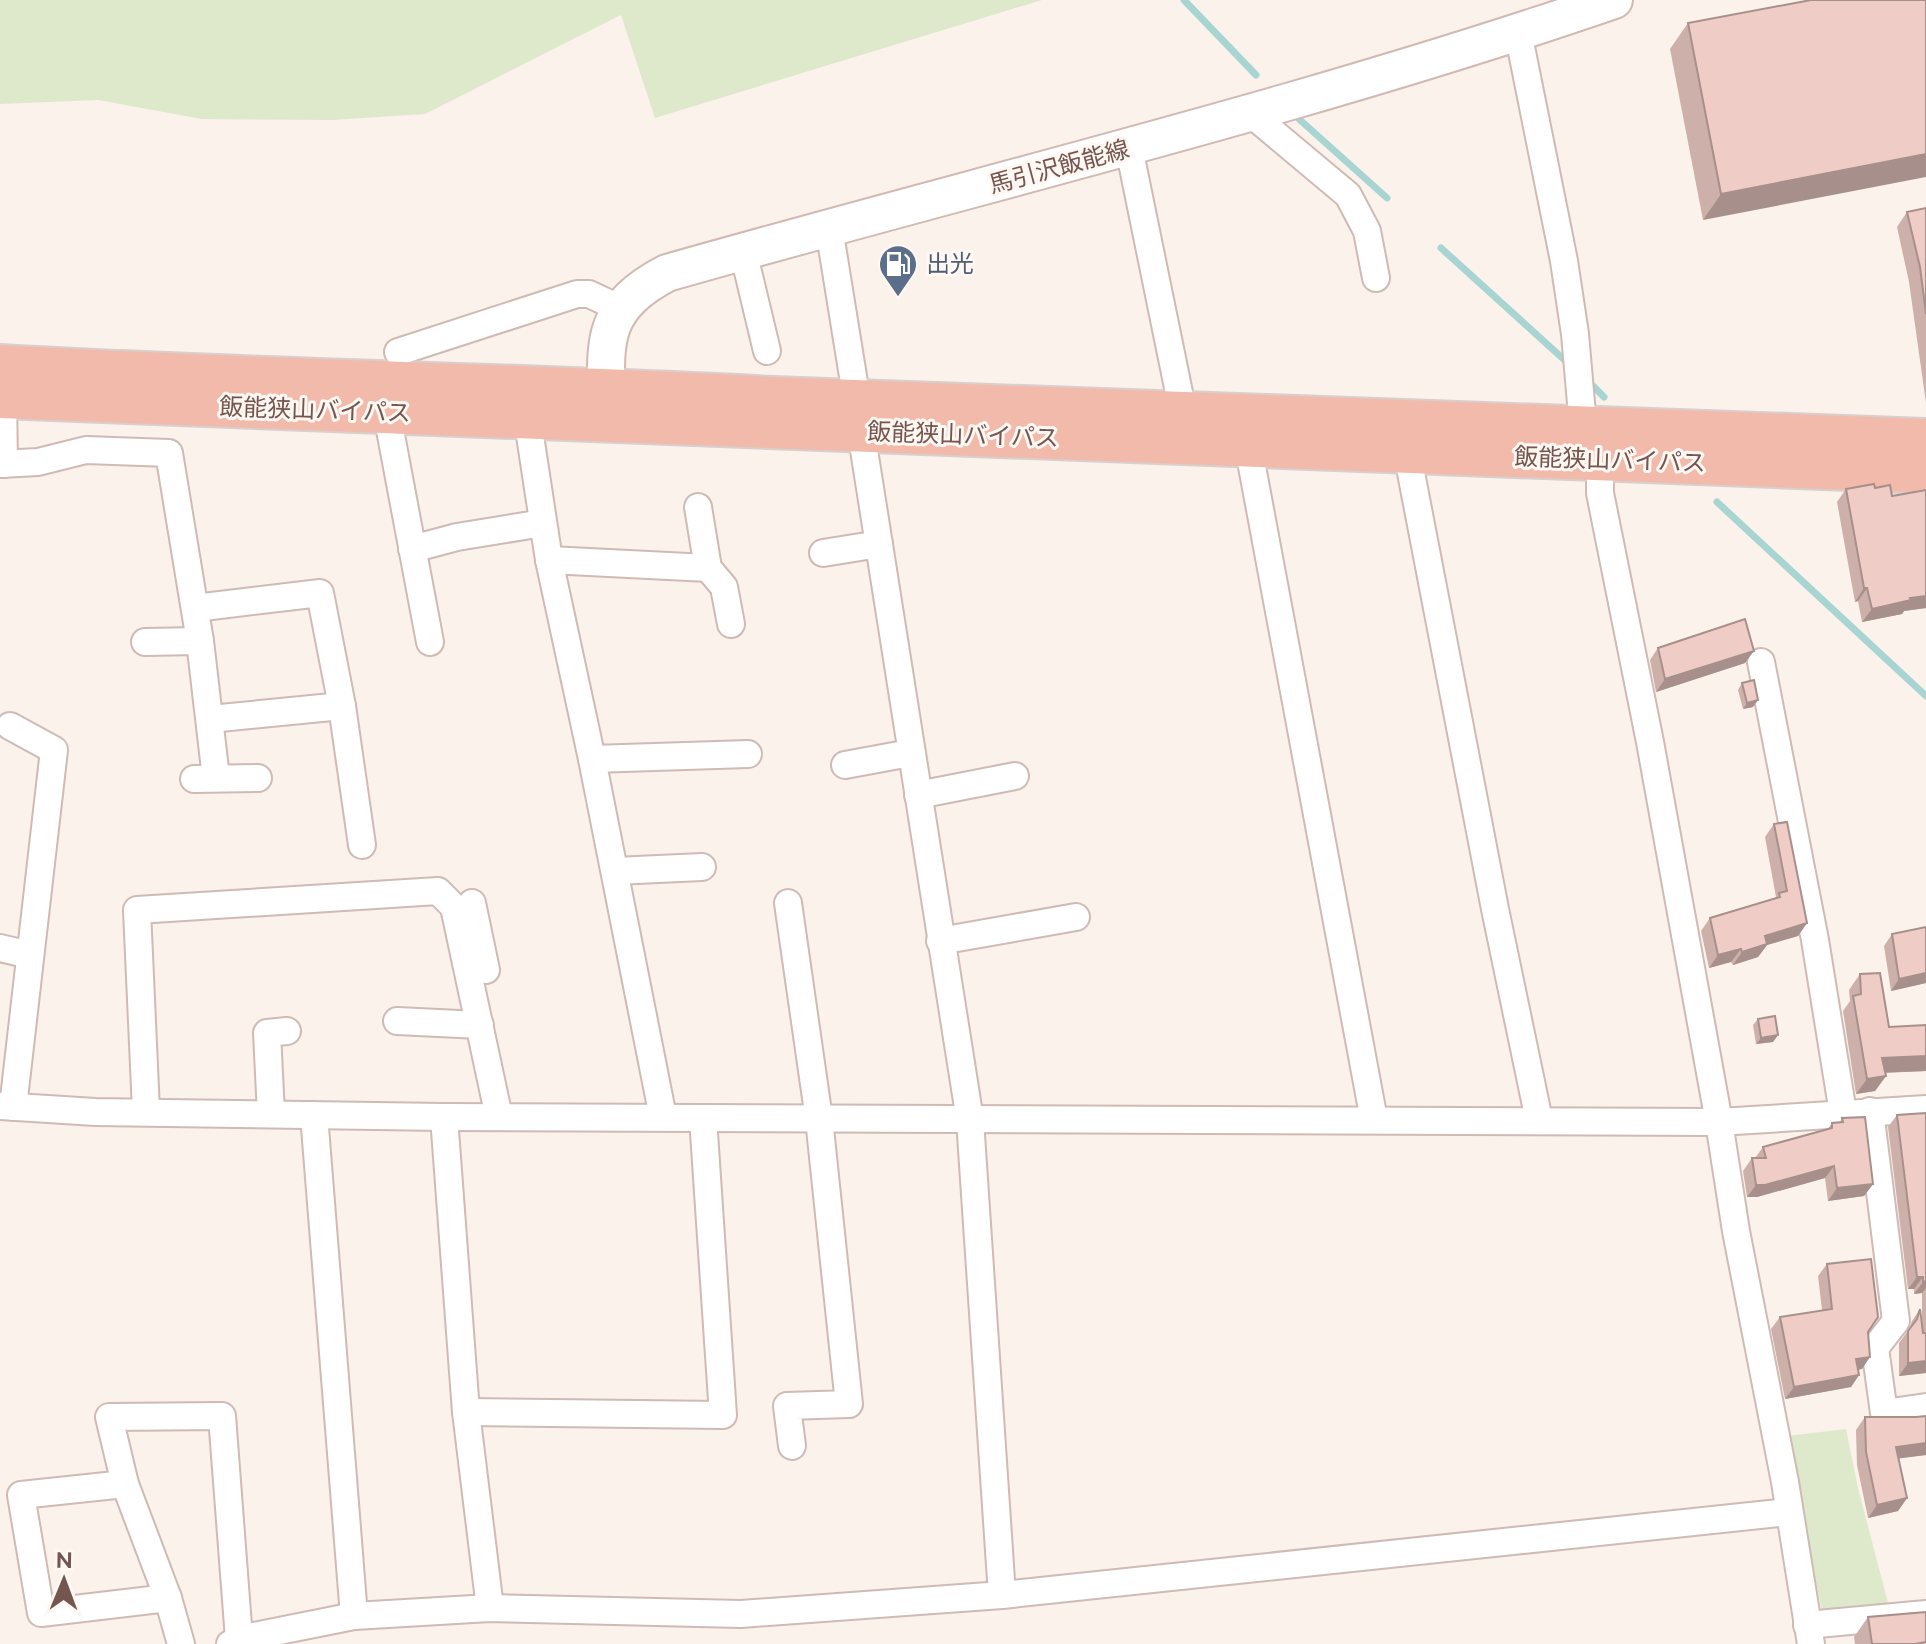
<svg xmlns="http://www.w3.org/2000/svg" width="1926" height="1644" font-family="Raleway,'Noto Sans JP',sans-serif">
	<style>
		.green { fill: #dee9cb }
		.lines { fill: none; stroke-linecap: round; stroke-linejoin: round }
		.stream { stroke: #a8d5d2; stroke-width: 7 }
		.minor-casing { stroke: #cfbab4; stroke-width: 30 }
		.secondary-casing { stroke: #d2b9b2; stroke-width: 40 }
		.trunk-casing { stroke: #d8cfce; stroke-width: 46 }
		.minor { stroke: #fff; stroke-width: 26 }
		.secondary { stroke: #fff; stroke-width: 36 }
		.trunk { stroke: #f2baaa; stroke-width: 42 }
		.wall { fill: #ceb0aa }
		.shaded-wall { fill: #a7908b }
		.building { fill: #efcdc6; stroke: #a7908b; stroke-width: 2 }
		.labels { text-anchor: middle; stroke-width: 6; stroke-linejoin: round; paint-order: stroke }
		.street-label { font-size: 24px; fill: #755550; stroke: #fef7f2 }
		.service-label { font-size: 24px; fill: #4e5e75; stroke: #fef7f2; text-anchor: start }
	</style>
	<rect width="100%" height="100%" fill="#fbf2ec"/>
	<g class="green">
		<path d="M0,0H1042L655,118L621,15L425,114L332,120L202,119L98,100L0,104Z"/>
		<path d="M1846,1429L1858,1488L1889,1607L1823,1616L1787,1436Z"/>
	</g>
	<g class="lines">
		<g class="stream">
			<path d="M1184,0L1256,75"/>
			<path d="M1299,119L1387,198"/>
			<path d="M1441,248L1570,365"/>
			<path d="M1588,381L1604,397"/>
			<path d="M1717,502L1926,696"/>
		</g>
		<defs>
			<g id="minor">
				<path d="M1518,32L1564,261L1575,334L1583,426"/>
				<path d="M1250,113L1348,195L1367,231L1376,278"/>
				<path d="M1129,148L1183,412"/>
				<path d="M829,228L857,401"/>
				<path d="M743,251L767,351"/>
				<path d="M398,352L577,294H589L619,308"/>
				<path d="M3,397L4,464"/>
				<path d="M387,414L430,642"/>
				<path d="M527,416L549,560L592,759L663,1117"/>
				<path d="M861,431L970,1120L1002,1595"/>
				<path d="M1248,445L1374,1120"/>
				<path d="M1407,452L1495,909L1539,1120"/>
				<path d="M1600,459V493L1650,742L1719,1122L1736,1231L1785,1482L1811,1644"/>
				<path d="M0,464L38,462L86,450L169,453L200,641L216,778"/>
				<path d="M698,507L708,568L724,587L731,624"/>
				<path d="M412,549L457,537L543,523"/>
				<path d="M823,553L879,544"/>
				<path d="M549,560L708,568"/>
				<path d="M195,608L320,593L342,706L362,845"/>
				<path d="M145,642L200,641"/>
				<path d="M1761,662L1815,940L1843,1113"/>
				<path d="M210,719L342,706"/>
				<path d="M10,726L54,750L13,1107"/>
				<path d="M592,759L748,754"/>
				<path d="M845,765L910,753"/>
				<path d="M194,779L258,778"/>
				<path d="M918,795L1015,776"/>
				<path d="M615,871L702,867"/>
				<path d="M472,903L486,970"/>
				<path d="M788,903L819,1119L849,1404L787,1406L792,1446"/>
				<path d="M940,941L1076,917"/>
				<path d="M0,948L30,955"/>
				<path d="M397,1021L480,1025"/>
				<path d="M0,1106L95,1112L444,1117L1719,1122L1926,1109"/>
				<path d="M146,1111L137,910L438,891L454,907L499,1117"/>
				<path d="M1870,1111L1896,1321L1875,1348L1884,1413L1926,1407"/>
				<path d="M271,1114L267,1033L287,1031"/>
				<path d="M314,1115L354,1616"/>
				<path d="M444,1117L466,1412L490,1608"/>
				<path d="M466,1412L723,1415L703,1118"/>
				<path d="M125,1484L21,1495L41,1613L168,1598"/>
				<path d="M1807,1625L1926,1614"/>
				<path d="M181,1644L168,1598L125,1484L109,1417L222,1416L239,1639"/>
				<path d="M230,1644L239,1639L354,1616L490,1608L741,1614L1002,1595L1788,1512"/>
			</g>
			<path id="secondary" d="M607,417C606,347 596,310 667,273C983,183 1303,107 1614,0"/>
			<g id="trunk">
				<path d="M0,366C258,381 516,384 773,398L1926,440"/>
				<path d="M0,397L1926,472"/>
			</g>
		</defs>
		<use href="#minor" class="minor-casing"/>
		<use href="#secondary" class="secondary-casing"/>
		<use href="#trunk" class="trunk-casing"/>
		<use href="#minor" class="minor"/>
		<use href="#secondary" class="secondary"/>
		<use href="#trunk" class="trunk"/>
	</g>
	<g class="wall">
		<path d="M1926,0L1703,220L1670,49L1688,23Z"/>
		<path d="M1926,208V403L1909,282L1897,227L1907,212Z"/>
		<path d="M1875,488L1892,496L1926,490V608L1904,611L1902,614L1862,622L1858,601L1855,602L1837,502L1846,489Z"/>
		<path d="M1658,648L1745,663L1656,692L1650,660Z"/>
		<path d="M1742,683L1753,707L1743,709L1738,690Z"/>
		<path d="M1774,824L1807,923L1798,936L1767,945L1758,957L1733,965L1731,962L1709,968L1701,931L1710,918L1775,899L1776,897L1765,837Z"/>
		<path d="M1926,927V983L1891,991L1884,946L1892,934Z"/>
		<path d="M1860,974L1889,1027L1926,1025V1071L1885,1073L1886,1076L1875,1091L1856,1094L1843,1011L1850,1001L1849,990Z"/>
		<path d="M1758,1019L1778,1035L1773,1042L1756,1044L1753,1025Z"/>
		<path d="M1926,1113V1373L1899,1376V1343L1909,1329L1912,1321L1920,1309L1922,1326V1293L1914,1294V1289H1908L1888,1127L1897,1115Z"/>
		<path d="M1842,1118L1873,1184L1864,1196L1828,1201L1825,1178L1757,1197H1747L1743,1171L1752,1158H1755L1763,1147L1827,1130L1832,1123L1840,1122Z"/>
		<path d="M1827,1264L1868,1332L1862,1369L1858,1370L1859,1375L1851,1387L1785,1399L1771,1329L1780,1317L1822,1310L1818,1276Z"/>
		<path d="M1865,1417L1926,1455L1899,1458L1907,1498L1898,1511L1868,1518L1857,1465L1856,1430Z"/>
		<path d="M1868,1617L1926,1644H1855L1854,1637Z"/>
	</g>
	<g class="shaded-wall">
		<path d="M1926,154V177L1703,220L1721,194Z"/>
		<path d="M1864,588H1867L1858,601L1855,602Z"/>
		<path d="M1926,596V608L1904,611L1902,614L1862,622L1872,609L1910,598Z"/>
		<path d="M1754,651L1745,663L1656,692L1665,679Z"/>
		<path d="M1758,700L1753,707L1743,709L1747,703Z"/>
		<path d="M1807,923L1798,936L1767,945L1758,957L1733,965L1742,952L1765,936Z"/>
		<path d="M1741,949L1731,962L1709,968L1718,955Z"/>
		<path d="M1926,973V983L1891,991L1899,979Z"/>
		<path d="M1778,1035L1773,1042L1756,1044L1761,1038Z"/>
		<path d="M1926,1056V1071L1872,1073L1882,1058Z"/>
		<path d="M1886,1076L1875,1091L1856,1094L1867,1079Z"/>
		<path d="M1834,1166L1825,1178L1757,1197H1747L1756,1185Z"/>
		<path d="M1873,1184L1864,1196L1828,1201L1837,1188Z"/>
		<path d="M1917,1277H1923L1914,1289H1908Z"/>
		<path d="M1926,1281V1288L1922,1293L1914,1294L1923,1282Z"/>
		<path d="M1870,1357L1862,1369L1848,1371L1856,1359Z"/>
		<path d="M1926,1361V1373L1899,1376L1908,1363Z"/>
		<path d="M1859,1375L1851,1387L1785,1399L1794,1387Z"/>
		<path d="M1926,1443V1455L1887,1460L1896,1447Z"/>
		<path d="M1907,1498L1898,1511L1868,1518L1877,1505Z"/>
	</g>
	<g class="building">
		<path d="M1811,0H1926V154L1721,194L1688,23Z"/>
		<path d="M1926,208V314L1920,267L1907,212Z"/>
		<path d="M1874,484L1875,488L1890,485L1892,496L1926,490V596L1910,598L1911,600L1872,609L1867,588H1864L1846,489Z"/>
		<path d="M1745,619L1754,651L1665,679L1658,648Z"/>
		<path d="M1754,680L1758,700L1747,703L1742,683Z"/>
		<path d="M1787,822L1807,923L1765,936L1767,944L1742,952L1741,949L1718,955L1710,918L1780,897L1779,893L1787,891L1774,824Z"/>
		<path d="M1926,927V973L1899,979L1892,934Z"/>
		<path d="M1880,973L1889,1027L1926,1025V1056L1882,1058L1886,1076L1867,1079L1853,996L1861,994L1860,974Z"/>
		<path d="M1775,1016L1778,1035L1761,1038L1758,1019Z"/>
		<path d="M1926,1113V1281L1923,1282V1277H1917L1897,1115Z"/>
		<path d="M1865,1117L1873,1184L1837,1188L1834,1166L1765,1185H1756L1752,1158H1766L1763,1147L1832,1128V1123L1843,1122L1842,1118Z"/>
		<path d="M1871,1259L1878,1317L1868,1332L1870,1357L1856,1359L1859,1375L1794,1387L1780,1317L1832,1309L1827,1264Z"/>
		<path d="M1920,1309L1923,1333H1926V1361L1908,1363V1331L1917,1319Z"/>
		<path d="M1926,1416V1443L1896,1447L1907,1498L1877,1505L1866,1452L1865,1417H1916Z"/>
		<path d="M1926,1612V1642L1915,1644H1872L1868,1617Z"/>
	</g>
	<defs>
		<symbol id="fuel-pin" viewBox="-11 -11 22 30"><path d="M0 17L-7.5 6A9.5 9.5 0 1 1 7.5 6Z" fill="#5c6f8a" stroke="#fef7f2"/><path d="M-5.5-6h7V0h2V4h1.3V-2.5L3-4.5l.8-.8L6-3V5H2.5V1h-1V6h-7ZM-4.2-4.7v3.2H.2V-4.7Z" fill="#fff"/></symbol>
	</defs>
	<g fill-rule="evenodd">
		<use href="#fuel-pin" x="876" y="242" width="44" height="60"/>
	</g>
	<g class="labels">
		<g class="street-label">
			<text transform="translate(1059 167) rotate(-15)" y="8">馬引沢飯能線</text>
			<text transform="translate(315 410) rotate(2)" y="8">飯能狭山バイパス</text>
			<text transform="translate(963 435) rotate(2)" y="8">飯能狭山バイパス</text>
			<text transform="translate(1610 460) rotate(2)" y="8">飯能狭山バイパス</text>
		</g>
		<g class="service-label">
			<text x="926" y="272">出光</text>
		</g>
	</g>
	<g transform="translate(64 1580) rotate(1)" stroke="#fef7f2" stroke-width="6" paint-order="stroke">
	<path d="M0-6L14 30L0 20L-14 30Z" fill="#755550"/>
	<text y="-12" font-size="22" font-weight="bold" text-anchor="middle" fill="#755550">N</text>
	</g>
</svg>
